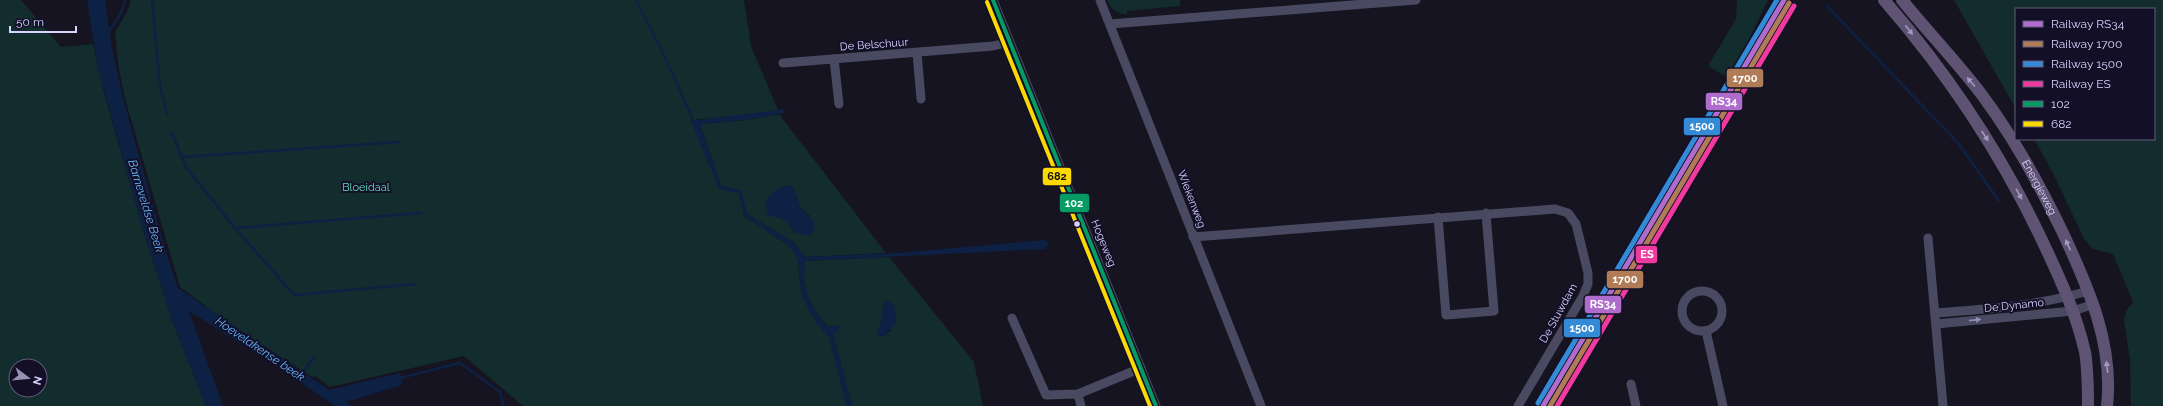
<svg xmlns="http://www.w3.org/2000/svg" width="2163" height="406" font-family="Raleway,sans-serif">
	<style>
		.green { fill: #132c2d; fill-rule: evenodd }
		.water { fill: #0d2144 }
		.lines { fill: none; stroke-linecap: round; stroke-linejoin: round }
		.stream { stroke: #0d2144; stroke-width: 2.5 }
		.minor { stroke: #4a4962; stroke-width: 9 }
		.major { stroke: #5e5373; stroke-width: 12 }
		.bus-1-casing { stroke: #130f26; stroke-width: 7 }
		.bus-2-casing { stroke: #130f26; stroke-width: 7 }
		.bus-1 { stroke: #069b64; stroke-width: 4 }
		.bus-2 { stroke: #fcd900; stroke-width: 4 }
		.rail-1-casing { stroke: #130f26; stroke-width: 8 }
		.rail-2-casing { stroke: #130f26; stroke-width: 8 }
		.rail-3-casing { stroke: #130f26; stroke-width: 8 }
		.rail-4-casing { stroke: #130f26; stroke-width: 8 }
		.rail-1 { stroke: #b06ccc; stroke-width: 5 }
		.rail-2 { stroke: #b07c57; stroke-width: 5 }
		.rail-3 { stroke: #338bd7; stroke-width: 5 }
		.rail-4 { stroke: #f13a9d; stroke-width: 5 }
		.oneway { fill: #a29ac0 }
		.oneway2 { fill: #928eb0 }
		.bus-dot { fill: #d9d4ff; stroke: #130f26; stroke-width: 1.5 }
		.labels { text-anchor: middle; stroke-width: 4; stroke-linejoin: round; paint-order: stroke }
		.street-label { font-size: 11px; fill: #d9d4ff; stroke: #130f26 }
		.park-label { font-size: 11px; fill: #5fe0c0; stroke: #130f26 }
		.water-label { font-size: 12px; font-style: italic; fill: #62b6ff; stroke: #130f26 }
		.line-badge { stroke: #130f26; stroke-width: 1.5 }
		.badge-label { font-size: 11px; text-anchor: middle; font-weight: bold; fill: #fff }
		.pale-badge-label { font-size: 11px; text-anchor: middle; font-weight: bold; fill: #111 }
	</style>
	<rect width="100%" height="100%" fill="#161421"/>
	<g class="green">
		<path d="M0,0H21L61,47L93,44L104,93L144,233L173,323L206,406H0ZM16,366H40V390H16Z"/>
		<path d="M131,0H744L751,46L778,110L742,116L697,119L719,189L739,193L744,216L790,246L798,260L800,283L816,322L829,337L847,406H523L464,356L330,387L315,376L312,377L227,322L180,287L125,99L118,63L115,32L127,12Z"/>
		<path d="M1107,0H1180V6L1127,11V15C1116,13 1111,10 1107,0Z"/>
		<path d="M1737,0H1768L1730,79L1708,66L1736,19Z"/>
		<path d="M1954,0H2163V406H2131L2130,360L2124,320L2126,311L2133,302L2113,254L2093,249L2084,239L2054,175L2034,139H2154V9H2016V109Z"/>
		<path d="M780,114L782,118L886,253L805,257L794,243L747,214L741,190L721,186L701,127L703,124L745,120ZM793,187L800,207L810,216L795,233L789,223L778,217Z"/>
		<path d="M889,257L974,362L983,406H852L833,334L839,326L828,327C809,305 801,290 805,261ZM882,321L892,330L885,335L880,336L877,332Z"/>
	</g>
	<g class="water">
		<path d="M87,0H105L112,48L123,98L165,249L178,288L329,390L400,373L402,385L346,402L352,406H335L290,375L189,311L223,406H206L173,323L144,233L98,69Z"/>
		<path d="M785,109L784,113L745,120L703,124L701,128L721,186L741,190L747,214L794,243L805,257L898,253L1045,240L1049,243L1045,249L805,261C801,288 810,306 827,327L839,325V332L833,335L852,406H847L829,337L816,322L802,297L798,260L790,246L744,216L739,193L719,189L691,121Z"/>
		<path d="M788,185L793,187L800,207L815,223L812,234C789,240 795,217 768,216C761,200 773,188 788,185Z"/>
		<path d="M886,300L894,305L897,322L885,335L880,336L877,332L882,321L883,303Z"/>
	</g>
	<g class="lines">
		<g class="stream">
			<path d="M152,0L160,86L167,114"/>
			<path d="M636,0L664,55L694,122"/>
			<path d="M1827,6L1959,144L1999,201"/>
			<path d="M108,33L121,13L125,0"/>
			<path d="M172,133L186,167L235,228L294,295L416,284"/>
			<path d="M182,157L400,142"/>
			<path d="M236,228L421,213"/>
			<path d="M300,376L314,357"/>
			<path d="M396,379L460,363L500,392L503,406"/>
		</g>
		<g class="minor">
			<path d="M993,0L1156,406"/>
			<path d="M1100,0L1261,406"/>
			<path d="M1110,24L1416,0"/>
			<path d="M917,53L921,99"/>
			<path d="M834,59L839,104"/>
			<path d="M783,63L993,46L1001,44L1008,38"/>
			<path d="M1438,217L1446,315L1494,311L1486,213"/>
			<path d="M1193,237L1555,209L1568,213L1576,224L1588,273V284L1583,296L1518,406"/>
			<path d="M1928,238L1943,406"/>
			<circle cx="1702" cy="311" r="20"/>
			<path d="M1935,313C1987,309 2038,306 2088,291"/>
			<path d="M1012,318L1046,395L1078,394L1141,368"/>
			<path d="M1936,324L2073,311L2094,304"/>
			<path d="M1706,331L1723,406"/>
			<path d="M1631,384L1636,406"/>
			<path d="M1078,394L1081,406"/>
		</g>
		<g class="major">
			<path d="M1884,0C1950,76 2006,161 2048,253C2063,285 2077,317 2085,352C2088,370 2088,388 2088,406"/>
			<path id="s1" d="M1902,0C1928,32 1957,62 1982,95C2014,138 2040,185 2063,233C2088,287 2114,344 2107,406"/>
		</g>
		<defs>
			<path id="bus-1" d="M993,0L1156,406"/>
			<path id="bus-2" d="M987,2L1150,406"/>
		</defs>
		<use href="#bus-1" class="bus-1-casing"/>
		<use href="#bus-2" class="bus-2-casing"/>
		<use href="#bus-1" class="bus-1"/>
		<use href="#bus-2" class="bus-2"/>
		<defs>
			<path id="rail-1" d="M1543,406L1784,0"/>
			<path id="rail-2" d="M1550,406L1789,3"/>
			<path id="rail-3" d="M1538,403L1777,0"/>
			<path id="rail-4" d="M1557,406L1794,6"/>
		</defs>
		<use href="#rail-1" class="rail-1-casing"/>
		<use href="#rail-2" class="rail-2-casing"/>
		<use href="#rail-3" class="rail-3-casing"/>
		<use href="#rail-4" class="rail-4-casing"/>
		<use href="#rail-1" class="rail-1"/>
		<use href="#rail-2" class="rail-2"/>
		<use href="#rail-3" class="rail-3"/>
		<use href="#rail-4" class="rail-4"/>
	</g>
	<defs><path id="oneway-solid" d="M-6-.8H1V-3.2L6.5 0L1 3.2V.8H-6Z"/></defs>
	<g class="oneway">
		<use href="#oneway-solid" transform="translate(1909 30) rotate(52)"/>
		<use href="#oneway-solid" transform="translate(1971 82) rotate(-131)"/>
		<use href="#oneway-solid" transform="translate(1985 136) rotate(57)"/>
		<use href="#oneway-solid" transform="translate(2019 194) rotate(61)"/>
		<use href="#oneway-solid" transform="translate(2068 245) rotate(-115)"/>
		<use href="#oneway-solid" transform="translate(2107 367) rotate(-97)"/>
	</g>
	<use class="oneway2" href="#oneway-solid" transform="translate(1975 320) rotate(-6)"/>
	<circle class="bus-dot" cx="1077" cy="224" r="3.5"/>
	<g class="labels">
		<g class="street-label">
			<text transform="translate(874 44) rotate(-4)" y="4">De Belschuur</text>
			<text dy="4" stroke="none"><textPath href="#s1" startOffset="233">Energieweg</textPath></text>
			<text transform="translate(1192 199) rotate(69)" y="4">Wiekenweg</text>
			<text transform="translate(1104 243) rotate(68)" y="4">Hogeweg</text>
			<text transform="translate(2014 305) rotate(-6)" y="4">De Dynamo</text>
			<text transform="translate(1558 313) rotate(-61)" y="4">De Stuwdam</text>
		</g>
		<g class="park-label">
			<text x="366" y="191">Bloeidaal</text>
		</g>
		<g class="water-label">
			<text transform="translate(146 206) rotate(73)" y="4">Barneveldse Beek</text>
			<text transform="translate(260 349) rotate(34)" y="4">Hoevelakense beek</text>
		</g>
	</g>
	<g class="line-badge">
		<rect x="1726" y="68" width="38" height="20" rx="4" fill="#b07c57"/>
		<rect x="1705" y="92" width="38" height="19" rx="4" fill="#b06ccc"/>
		<rect x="1683" y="117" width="38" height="19" rx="4" fill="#338bd7"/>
		<rect x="1042" y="167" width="30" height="19" rx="4" fill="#fcd900"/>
		<rect x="1059" y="193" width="31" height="20" rx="4" fill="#069b64"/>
		<rect x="1635" y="245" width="23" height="19" rx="4" fill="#f13a9d"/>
		<rect x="1606" y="270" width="38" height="19" rx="4" fill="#b07c57"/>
		<rect x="1584" y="295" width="38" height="19" rx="4" fill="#b06ccc"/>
		<rect x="1563" y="318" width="38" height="20" rx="4" fill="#338bd7"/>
	</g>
	<g class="badge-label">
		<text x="1745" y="82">1700</text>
		<text x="1724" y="105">RS34</text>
		<text x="1702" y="130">1500</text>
		<text x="1074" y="207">102</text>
		<text x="1647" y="258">ES</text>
		<text x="1625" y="283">1700</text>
		<text x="1603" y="308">RS34</text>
		<text x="1582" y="332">1500</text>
	</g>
	<g class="pale-badge-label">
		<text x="1057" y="180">682</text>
	</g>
	<rect x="2015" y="8" width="140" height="132" fill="#130f26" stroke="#625e7d"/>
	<rect x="2023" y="21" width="20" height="6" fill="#b06ccc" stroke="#625e7d"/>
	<text x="2051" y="28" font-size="12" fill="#d9d4ff">Railway RS34</text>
	<rect x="2023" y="41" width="20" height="6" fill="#b07c57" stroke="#625e7d"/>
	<text x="2051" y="48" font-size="12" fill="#d9d4ff">Railway 1700</text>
	<rect x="2023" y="61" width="20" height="6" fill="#338bd7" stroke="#625e7d"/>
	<text x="2051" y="68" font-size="12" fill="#d9d4ff">Railway 1500</text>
	<rect x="2023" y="81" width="20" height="6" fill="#f13a9d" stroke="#625e7d"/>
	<text x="2051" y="88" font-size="12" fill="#d9d4ff">Railway ES</text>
	<rect x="2023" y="101" width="20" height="6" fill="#069b64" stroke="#625e7d"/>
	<text x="2051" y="108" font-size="12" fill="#d9d4ff">102</text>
	<rect x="2023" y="121" width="20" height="6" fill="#fcd900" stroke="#625e7d"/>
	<text x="2051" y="128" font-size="12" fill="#d9d4ff">682</text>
	<g transform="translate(28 378) rotate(106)"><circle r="19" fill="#130f26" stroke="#625e7d"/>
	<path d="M0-3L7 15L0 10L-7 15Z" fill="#9591b1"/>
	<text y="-6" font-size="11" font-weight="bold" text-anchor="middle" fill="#d9d4ff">N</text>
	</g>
	<path d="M10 26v6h66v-6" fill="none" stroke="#d9d4ff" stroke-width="2"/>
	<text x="16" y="26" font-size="12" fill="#d9d4ff" stroke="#130f26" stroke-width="3" paint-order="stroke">50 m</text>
</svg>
